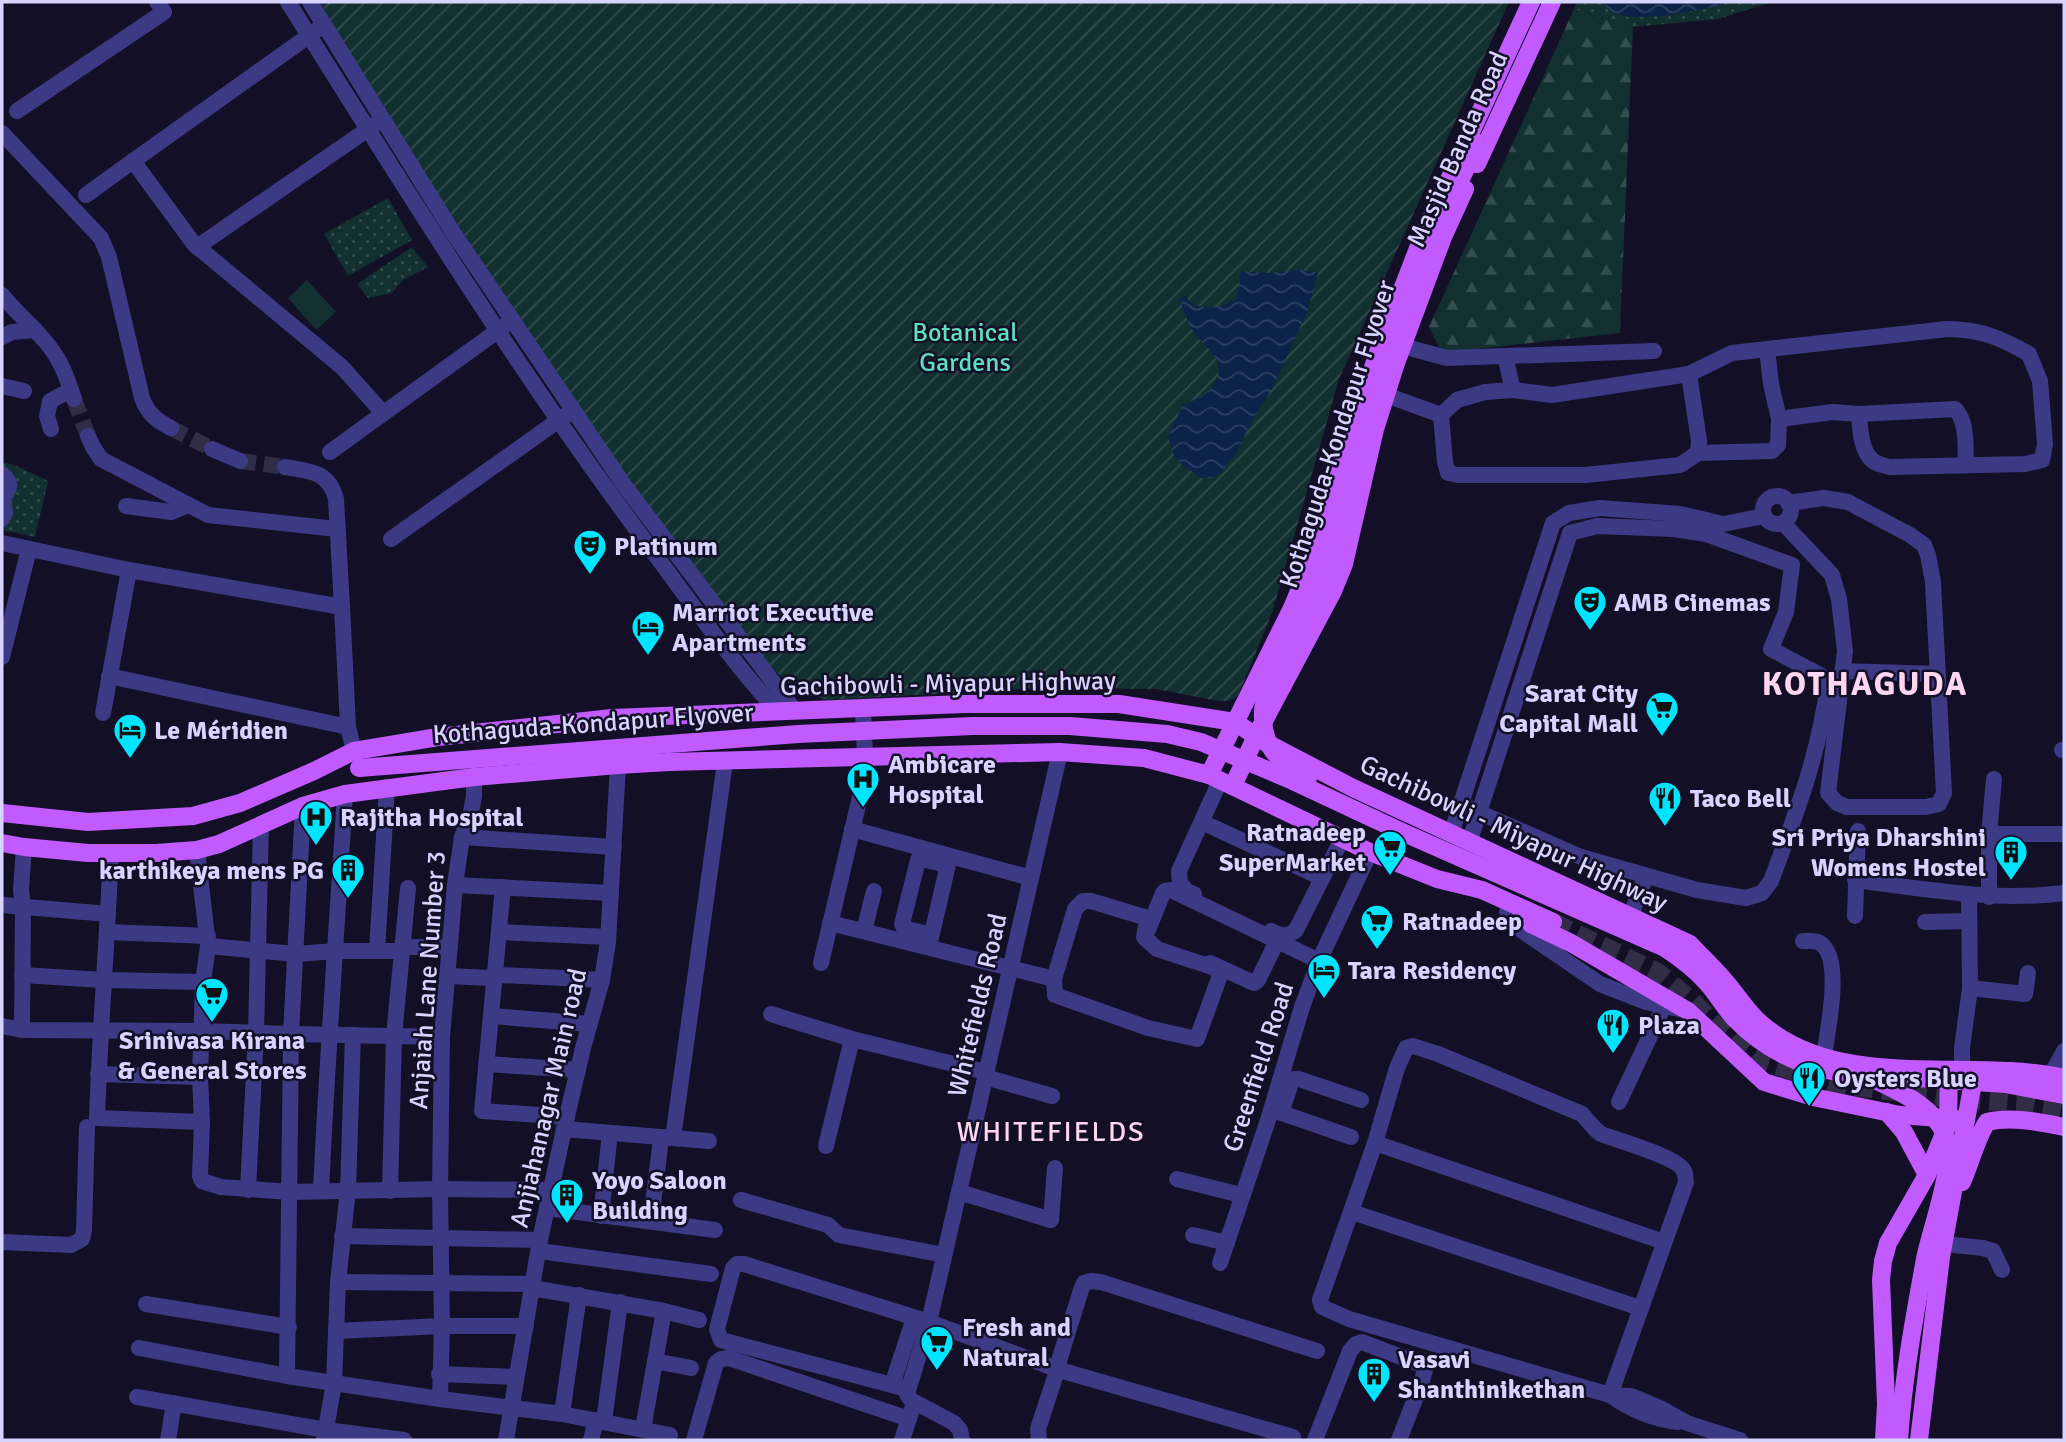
<svg xmlns="http://www.w3.org/2000/svg" width="2066" height="1442" font-family="Signika,sans-serif">
	<style>
		.forest { fill: url(#forest-firs) }
		.park { fill: url(#park-dots) }
		.garden { fill: url(#garden-furrows) }
		.pitch { fill: #12302f }
		.water { fill: url(#water-waves) }
		.lines { fill: none; stroke-linecap: round; stroke-linejoin: round }
		.minor-tunnel { stroke: #312d47; stroke-width: 16; stroke-dasharray: 16 8; stroke-linecap: butt }
		.major-tunnel { stroke: #312d47; stroke-width: 18; stroke-dasharray: 18 9; stroke-linecap: butt }
		.minor { stroke: #3d3a85; stroke-width: 16 }
		.major { stroke: #c25bff; stroke-width: 18 }
		.major-bridge { stroke: #c25bff; stroke-width: 18 }
		.labels { text-anchor: middle; stroke-width: 5; stroke-linejoin: round; paint-order: stroke }
		.street-label { font-size: 26px; fill: #d9d4ff; stroke: #130f26 }
		.park-label { font-size: 26px; fill: #5fe0c0; stroke: #130f26 }
		.poi-label { font-size: 26px; font-weight: bold; fill: #d9d4ff; stroke: #130f26; text-anchor: start }
		.neighbourhood-label { font-size: 28px; letter-spacing: 2px; fill: #ffd6f0; stroke: #130f26 }
		.district-label { font-size: 33px; font-weight: bold; letter-spacing: 2px; fill: #ffd6f0; stroke: #130f26 }
	</style>
	<defs>
		<pattern id="forest-firs" width="22" height="20" patternUnits="userSpaceOnUse" patternTransform="scale(1.75)"><rect width="22" height="20" fill="#12302f"/><path d="M5 1l3.5 6h-7zM16 11l3.5 6h-7z" fill="#344d4e"/></pattern>
		<pattern id="park-dots" width="8" height="8" patternUnits="userSpaceOnUse" patternTransform="scale(1.75)"><rect width="8" height="8" fill="#12302f"/><path d="M2 2h.1M6 6h.1" fill="none" stroke="#344d4e" stroke-width="1.8" stroke-linecap="round"/></pattern>
		<pattern id="garden-furrows" width="10" height="10" patternUnits="userSpaceOnUse" patternTransform="scale(1.75)"><rect width="10" height="10" fill="#12302f"/><path d="M-1 1l2-2M0 10L10 0M9 11l2-2" fill="none" stroke="#344d4e"/></pattern>
		<pattern id="water-waves" width="16" height="10" patternUnits="userSpaceOnUse" patternTransform="scale(1.75)"><rect width="16" height="10" fill="#0c2248"/><path d="M0 5q4-4 8 0t8 0" fill="none" stroke="#2f4163"/></pattern>
	</defs>
	<rect width="100%" height="100%" fill="#130f26"/>
	<path class="forest" d="M1574,9L1633,27L1620,333L1442,353L1429,327Z"/>
	<g class="park">
		<path d="M1577,2H1772L1718,19L1633,27L1574,9Z"/>
		<path d="M388,198L412,240L348,276L324,234Z"/>
		<path d="M412,247L428,267L403,280L392,293L368,298L357,284Z"/>
		<path d="M2,462L17,466L48,481L35,537L2,530Z"/>
	</g>
	<path class="garden" d="M320,2H1509L1339,379L1272,613L1238,696L1229,701H1218L1156,689L1039,688L828,700L798,692L770,666L631,486L387,119Z"/>
	<path class="pitch" d="M307,280L336,312L316,330L288,298Z"/>
	<g class="water">
		<path d="M1602,2H1732C1709,9 1647,21 1624,16C1614,14 1608,9 1602,2Z"/>
		<path d="M1301,270L1318,273L1308,310L1272,389L1251,422L1236,454L1222,472L1211,478H1202L1183,466L1174,456L1168,437L1183,404C1202,399 1225,384 1217,361C1213,350 1202,344 1196,335C1188,325 1184,310 1179,299L1184,296C1203,313 1215,310 1237,299L1241,271L1268,273Z"/>
	</g>
	<g class="lines">
		<g class="minor-tunnel">
			<path d="M74,399L88,436"/>
			<path d="M171,428L212,449"/>
			<path d="M240,461L285,467"/>
		</g>
		<path class="major-tunnel" d="M1553,922L1658,972L1693,1001L1719,1028L1754,1058L1830,1084L1945,1098L2028,1104L2064,1110"/>
		<g class="minor">
			<path d="M288,2C404,187 520,374 651,549C692,604 732,662 778,712"/>
			<path d="M310,2L452,231L624,485L795,711"/>
			<path d="M317,30L133,161L194,244L342,367L383,413"/>
			<path d="M17,111L164,12L157,2"/>
			<path d="M2,133L101,238L109,257L142,398C148,414 156,420 171,428"/>
			<path d="M86,195L133,161"/>
			<path d="M197,247L374,125"/>
			<path d="M2,295C20,318 46,336 60,363C66,374 70,387 74,399"/>
			<path d="M2,337L12,332L35,330"/>
			<path d="M1402,346L1447,358L1654,351"/>
			<path d="M1505,356L1513,390"/>
			<path d="M1689,374L1699,441L1698,453"/>
			<path d="M2,386L24,391"/>
			<path d="M1386,395L1441,415"/>
			<path d="M1859,414L1955,409C1968,422 1965,448 1966,465"/>
			<path d="M1441,415L1457,400L1485,392L1513,390L1552,395L1689,374L1732,353L1947,329C1980,329 2001,338 2029,354L2040,381L2045,444L2042,460L2025,464L1889,467C1883,465 1876,464 1872,460C1861,451 1860,428 1859,414L1833,412L1779,419"/>
			<path d="M1441,415L1445,462L1448,473L1458,475H1585L1680,465L1698,453L1772,451L1778,445L1779,419L1771,384L1767,349"/>
			<path d="M51,429L47,416L50,401L71,390"/>
			<path d="M88,436L93,447L101,459L208,515L337,529"/>
			<path d="M212,449L240,461"/>
			<path d="M330,452L507,324"/>
			<path d="M285,467C309,471 329,471 336,499L342,607"/>
			<path d="M2,474C12,482 11,488 3,497L5,513L2,519"/>
			<circle cx="1777" cy="510" r="14"/>
			<path d="M126,506L171,512L188,505"/>
			<path d="M1783,523L1832,575L1839,599L1845,651L1828,793L1837,803L1847,807H1926L1939,804L1944,793L1933,582L1928,555L1924,545L1910,535L1848,502L1824,498L1788,503"/>
			<path d="M391,539L566,415"/>
			<path d="M2,543L129,570L342,607L348,727L354,751"/>
			<path d="M2,657L29,549"/>
			<path d="M1842,671L1938,674"/>
			<path d="M109,676L348,727"/>
			<path d="M103,713L129,570"/>
			<path d="M2062,750H2064"/>
			<path d="M1462,805L1581,857L1697,890L1746,898L1762,893L1771,881C1795,817 1820,752 1828,683L1822,676L1771,649L1786,612L1792,565L1706,534L1674,529L1597,526L1570,533"/>
			<path d="M1202,822L1322,878"/>
			<path d="M852,829L1031,878"/>
			<path d="M1451,834L1553,523L1569,513L1600,508L1680,514L1723,524L1764,516"/>
			<path d="M1989,834H2062"/>
			<path d="M462,837L614,847"/>
			<path d="M1469,843L1570,533"/>
			<path d="M197,850L208,946L203,982L200,1077L202,1122L200,1176L202,1181L221,1187L290,1192L440,1189L551,1190"/>
			<path d="M111,853C107,941 100,1029 97,1118L202,1122"/>
			<path d="M1855,880C1925,889 1994,902 2064,893"/>
			<path d="M455,885L611,893"/>
			<path d="M503,887L482,1111L567,1117"/>
			<path d="M1194,894L1188,892L1180,883L1179,871L1220,781"/>
			<path d="M1989,897V834L1994,779"/>
			<path d="M1083,901H1091L1144,917L1147,921L1144,937L1157,949L1218,969L1219,978L1197,1039L1148,1028L1055,995L1054,979L1075,909Z"/>
			<path d="M2,905L108,914"/>
			<path d="M1507,912L1518,928L1600,984L1646,1002L1679,1009"/>
			<path d="M1855,916L1858,831"/>
			<path d="M1630,917L1646,876"/>
			<path d="M1925,922L1969,921"/>
			<path d="M830,923L1054,979"/>
			<path d="M1148,930L1163,893L1165,891L1171,890L1319,961"/>
			<path d="M864,931L874,891"/>
			<path d="M1271,931C1281,936 1287,938 1296,930L1342,839"/>
			<path d="M108,932L208,936"/>
			<path d="M499,932L608,937"/>
			<path d="M931,935L904,928L902,924L918,860L922,859L939,863"/>
			<path d="M1803,941C1809,941 1815,940 1820,943C1844,958 1827,1033 1824,1056"/>
			<path d="M930,942L950,856"/>
			<path d="M208,946L296,954L336,951H402"/>
			<path d="M402,947H450"/>
			<path d="M377,951L387,787"/>
			<path d="M821,963L863,784L865,758L863,708"/>
			<path d="M1210,963L1254,983L1258,980L1277,941"/>
			<path d="M22,975L104,980L203,982"/>
			<path d="M448,976L491,978L502,975L602,980"/>
			<path d="M1970,988L2025,994L2028,973"/>
			<path d="M771,1014L852,1039L986,1072"/>
			<path d="M491,1016L590,1024"/>
			<path d="M2,1026L22,1030L202,1031L291,1034L442,1037"/>
			<path d="M22,1030L23,907L21,890L24,847"/>
			<path d="M486,1064L578,1070"/>
			<path d="M1962,1070V1048L1970,988L1969,895"/>
			<path d="M98,1074L200,1077"/>
			<path d="M2051,1075L2064,1051"/>
			<path d="M985,1077L1052,1096"/>
			<path d="M1619,1102L1664,1006"/>
			<path d="M1273,1110L1351,1137"/>
			<path d="M1281,1113L1291,1083L1294,1079H1299L1361,1100"/>
			<path d="M564,1129L709,1141"/>
			<path d="M673,1138L725,762"/>
			<path d="M1375,1143L1664,1242"/>
			<path d="M826,1146L852,1039"/>
			<path d="M1177,1179L1241,1195"/>
			<path d="M248,1190L256,1033L261,824"/>
			<path d="M321,1191C327,1059 337,926 345,794"/>
			<path d="M390,1191L394,1036L408,888"/>
			<path d="M959,1192L1051,1220L1055,1168"/>
			<path d="M741,1200L828,1225L839,1235L944,1255"/>
			<path d="M547,1208L715,1230"/>
			<path d="M1352,1212L1640,1308"/>
			<path d="M601,1216L610,1133"/>
			<path d="M651,1221L661,1138"/>
			<path d="M1193,1235L1227,1243"/>
			<path d="M342,1236L540,1240"/>
			<path d="M2,1242L71,1245L82,1239L84,1230L87,1127"/>
			<path d="M1944,1244L1983,1248L1993,1251L2002,1270"/>
			<path d="M539,1251L711,1274"/>
			<path d="M1220,1263L1269,1117L1302,1007L1319,961L1370,852"/>
			<path d="M338,1282L533,1284"/>
			<path d="M532,1288L664,1311L643,1429"/>
			<path d="M146,1304L289,1327"/>
			<path d="M664,1311L699,1320"/>
			<path d="M336,1331L442,1326H526"/>
			<path d="M139,1348L287,1376L440,1399L562,1414L670,1435"/>
			<path d="M655,1361L691,1368"/>
			<path d="M1058,1364L1081,1290L1084,1283L1091,1281L1101,1282L1317,1351"/>
			<path d="M1063,1371L1293,1437"/>
			<path d="M439,1374L516,1377"/>
			<path d="M287,1376L291,1034L303,806"/>
			<path d="M892,1385L914,1318"/>
			<path d="M907,1389L721,1340L717,1329L733,1268L737,1264H744L929,1322L1051,1367"/>
			<path d="M1610,1395L1686,1182C1685,1178 1686,1174 1684,1171C1678,1157 1617,1140 1601,1134L1595,1129L1582,1114L1438,1054L1413,1046L1406,1048L1397,1068L1375,1143L1320,1300L1322,1307L1349,1319L1610,1395L1631,1396L1662,1409L1687,1423L1740,1440"/>
			<path d="M1610,1395C1631,1410 1652,1419 1678,1422"/>
			<path d="M137,1397L326,1430L404,1440"/>
			<path d="M440,1399L442,1326L440,1189L442,1037L455,885L462,837L470,817L474,796V777"/>
			<path d="M562,1414L579,1295"/>
			<path d="M604,1421L620,1302"/>
			<path d="M168,1440L174,1403"/>
			<path d="M324,1440L334,1383L338,1282L348,1190L353,1035"/>
			<path d="M506,1440L540,1240L564,1129L583,1048L602,980L608,942L618,765"/>
			<path d="M591,1440L596,1420"/>
			<path d="M694,1440L716,1363L721,1359L729,1358L909,1419"/>
			<path d="M902,1440L912,1409"/>
			<path d="M962,1440L960,1430L954,1423L911,1400L907,1394L929,1322L1060,752"/>
			<path d="M1039,1440L1038,1429L1055,1377"/>
			<path d="M1315,1440L1350,1351L1356,1344L1362,1342L1422,1365L1425,1369L1422,1381L1399,1440"/>
		</g>
		<g class="major">
			<path d="M1477,164L1552,2"/>
			<path d="M1209,775L1292,608L1310,565L1378,352L1422,238L1531,2"/>
			<path d="M1233,786L1256,736L1333,591L1344,564L1375,429L1396,363L1443,237L1465,189"/>
			<path d="M2,813L88,822L193,816L240,803L314,771L354,751L438,737L612,718L964,704H1119L1235,722L1263,741L1353,788L1690,944C1703,958 1718,972 1730,987C1743,1003 1751,1017 1769,1030C1849,1091 1972,1057 2064,1078"/>
			<path d="M1402,832L1665,948C1680,958 1695,969 1707,983C1717,994 1724,1007 1734,1018C1764,1049 1802,1068 1845,1073"/>
			<path d="M2,843L24,847L88,853H156L197,850L219,844L303,806L345,794L474,777L618,765L669,762L1060,752L1144,758L1209,775L1370,852L1437,879L1482,890L1553,922"/>
			<path d="M1531,924L1571,943L1688,1011L1764,1082L1813,1097L1900,1115L1966,1120"/>
			<path d="M1887,1112L1904,1132L1927,1175"/>
			<path d="M1962,1182C1970,1164 1977,1137 1987,1122C2012,1116 2039,1122 2064,1127"/>
			<path d="M1884,1440L1886,1404L1881,1280L1883,1261L1888,1243L1927,1175L1948,1124L1949,1070"/>
			<path d="M1919,1440L1941,1257L1975,1071"/>
		</g>
		<g class="major-bridge">
			<path d="M359,768L798,734L972,726H1070L1167,734L1201,742L1293,781L1402,832"/>
			<path d="M1308,778C1282,762 1264,752 1263,718C1261,690 1282,665 1293,640C1306,613 1320,585 1329,557C1353,485 1370,410 1393,338C1415,270 1448,207 1478,143"/>
			<path d="M1862,1074C1891,1088 1935,1104 1946,1138C1955,1167 1931,1228 1925,1259C1914,1319 1903,1379 1899,1440"/>
			<path d="M1873,1075L2005,1084L2064,1095"/>
		</g>
	</g>
	<defs>
		<symbol id="theatre-pin" viewBox="-11 -11 22 30"><path d="M0 17L-7.5 6A9.5 9.5 0 1 1 7.5 6Z" fill="#00e5ff" stroke="#130f26"/><path d="M-5-5.5Q0-4 5-5.5V0Q5 5 0 6Q-5 5-5 0ZM-3.3-2.5H-1v1.5H-3.3ZM1-2.5H3.3v1.5H1ZM-2.8 1Q0 5.5 2.8 1Z" fill="#111"/></symbol>
		<symbol id="hotel-pin" viewBox="-11 -11 22 30"><path d="M0 17L-7.5 6A9.5 9.5 0 1 1 7.5 6Z" fill="#00e5ff" stroke="#130f26"/><path d="M-6-4.5h1.5V1H6V5H4.5V3h-9V5H-6ZM-4 0a1.8 1.8 0 1 1 3.6 0ZM.5 0V-2.5h3Q6-2.5 6 0Z" fill="#111"/></symbol>
		<symbol id="supermarket-pin" viewBox="-11 -11 22 30"><path d="M0 17L-7.5 6A9.5 9.5 0 1 1 7.5 6Z" fill="#00e5ff" stroke="#130f26"/><path d="M-6-5.5h2.5l.6 2H6L4.5 2H-2.5L-4.4-4H-6ZM-1.5 3.2a1.3 1.3 0 1 0 .1 0ZM3 3.2a1.3 1.3 0 1 0 .1 0Z" fill="#111"/></symbol>
		<symbol id="hospital-pin" viewBox="-11 -11 22 30"><path d="M0 17L-7.5 6A9.5 9.5 0 1 1 7.5 6Z" fill="#00e5ff" stroke="#130f26"/><path d="M-5-5h3v3.5h4V-5h3V5h-3V1.5h-4V5h-3Z" fill="#111"/></symbol>
		<symbol id="restaurant-pin" viewBox="-11 -11 22 30"><path d="M0 17L-7.5 6A9.5 9.5 0 1 1 7.5 6Z" fill="#00e5ff" stroke="#130f26"/><path d="M-5-6h1v4h1v-4h1v4h1v-4h1v5L-1.5 .5V6h-2V.5L-5-1ZM5-6V6H3V1.5H1.5Q1.5-4 5-6Z" fill="#111"/></symbol>
		<symbol id="building-pin" viewBox="-11 -11 22 30"><path d="M0 17L-7.5 6A9.5 9.5 0 1 1 7.5 6Z" fill="#00e5ff" stroke="#130f26"/><path d="M-4-6H4V6H1V3H-1V6H-4ZM-2.5-4.3h1.7v1.8h-1.7ZM.8-4.3h1.7v1.8H.8ZM-2.5-1h1.7V.8h-1.7ZM.8-1h1.7V.8H.8Z" fill="#111"/></symbol>
	</defs>
	<g fill-rule="evenodd">
		<use href="#theatre-pin" x="571" y="527" width="38" height="52"/>
		<use href="#theatre-pin" x="1571" y="583" width="38" height="52"/>
		<use href="#hotel-pin" x="629" y="608" width="38" height="52"/>
		<use href="#supermarket-pin" x="1643" y="689" width="38" height="52"/>
		<use href="#hotel-pin" x="111" y="711" width="38" height="52"/>
		<use href="#hospital-pin" x="844" y="760" width="38" height="52"/>
		<use href="#restaurant-pin" x="1646" y="779" width="38" height="52"/>
		<use href="#hospital-pin" x="297" y="798" width="38" height="52"/>
		<use href="#supermarket-pin" x="1371" y="828" width="38" height="52"/>
		<use href="#building-pin" x="1992" y="833" width="38" height="52"/>
		<use href="#building-pin" x="329" y="851" width="38" height="52"/>
		<use href="#supermarket-pin" x="1358" y="902" width="38" height="52"/>
		<use href="#hotel-pin" x="1305" y="951" width="38" height="52"/>
		<use href="#supermarket-pin" x="193" y="975" width="38" height="52"/>
		<use href="#restaurant-pin" x="1594" y="1006" width="38" height="52"/>
		<use href="#restaurant-pin" x="1790" y="1059" width="38" height="52"/>
		<use href="#building-pin" x="548" y="1176" width="38" height="52"/>
		<use href="#supermarket-pin" x="918" y="1323" width="38" height="52"/>
		<use href="#building-pin" x="1355" y="1355" width="38" height="52"/>
	</g>
	<g class="labels">
		<g class="street-label">
			<text transform="translate(1457 149) rotate(-66)" y="9">Masjid Banda Road</text>
			<text transform="translate(1337 434) rotate(-72)" y="9">Kothaguda-Kondapur Flyover</text>
			<text transform="translate(948 683) rotate(-1)" y="9">Gachibowli - Miyapur Highway</text>
			<text transform="translate(593 723) rotate(-4)" y="9">Kothaguda-Kondapur Flyover</text>
			<text transform="translate(1514 833) rotate(25)" y="9">Gachibowli - Miyapur Highway</text>
			<text transform="translate(427 980) rotate(-86)" y="9">Anjaiah Lane Number 3</text>
			<text transform="translate(977 1005) rotate(-77)" y="9">Whitefields Road</text>
			<text transform="translate(1258 1067) rotate(-72)" y="9">Greenfield Road</text>
			<text transform="translate(548 1098) rotate(-77)" y="9">Anjiahanagar Main road</text>
		</g>
		<g class="park-label">
			<text x="965" y="341">Botanical<tspan x="965" dy="30">Gardens</tspan></text>
		</g>
		<g class="poi-label">
			<text x="614" y="555">Platinum</text>
			<text x="1614" y="611">AMB Cinemas</text>
			<text x="672" y="621">Marriot Executive<tspan x="672" dy="30">Apartments</tspan></text>
			<text x="1638" y="702" text-anchor="end">Sarat City<tspan x="1638" dy="30">Capital Mall</tspan></text>
			<text x="154" y="739">Le Méridien</text>
			<text x="888" y="773">Ambicare<tspan x="888" dy="30">Hospital</tspan></text>
			<text x="1690" y="807">Taco Bell</text>
			<text x="340" y="826">Rajitha Hospital</text>
			<text x="1366" y="841" text-anchor="end">Ratnadeep<tspan x="1366" dy="30">SuperMarket</tspan></text>
			<text x="1986" y="846" text-anchor="end">Sri Priya Dharshini<tspan x="1986" dy="30">Womens Hostel</tspan></text>
			<text x="324" y="879" text-anchor="end">karthikeya mens PG</text>
			<text x="1402" y="930">Ratnadeep</text>
			<text x="1348" y="979">Tara Residency</text>
			<text x="1638" y="1034">Plaza</text>
			<text x="212" y="1049" text-anchor="middle">Srinivasa Kirana<tspan x="212" dy="30">&amp; General Stores</tspan></text>
			<text x="1834" y="1087">Oysters Blue</text>
			<text x="592" y="1189">Yoyo Saloon<tspan x="592" dy="30">Building</tspan></text>
			<text x="962" y="1336">Fresh and<tspan x="962" dy="30">Natural</tspan></text>
			<text x="1398" y="1368">Vasavi<tspan x="1398" dy="30">Shanthinikethan</tspan></text>
		</g>
		<g class="neighbourhood-label">
			<text x="1051" y="1141">WHITEFIELDS</text>
		</g>
		<g class="district-label">
			<text x="1865" y="695">KOTHAGUDA</text>
		</g>
	</g>
	<rect width="2066" height="1442" fill="none" stroke="#d9d4ff" stroke-width="7"/>
</svg>
